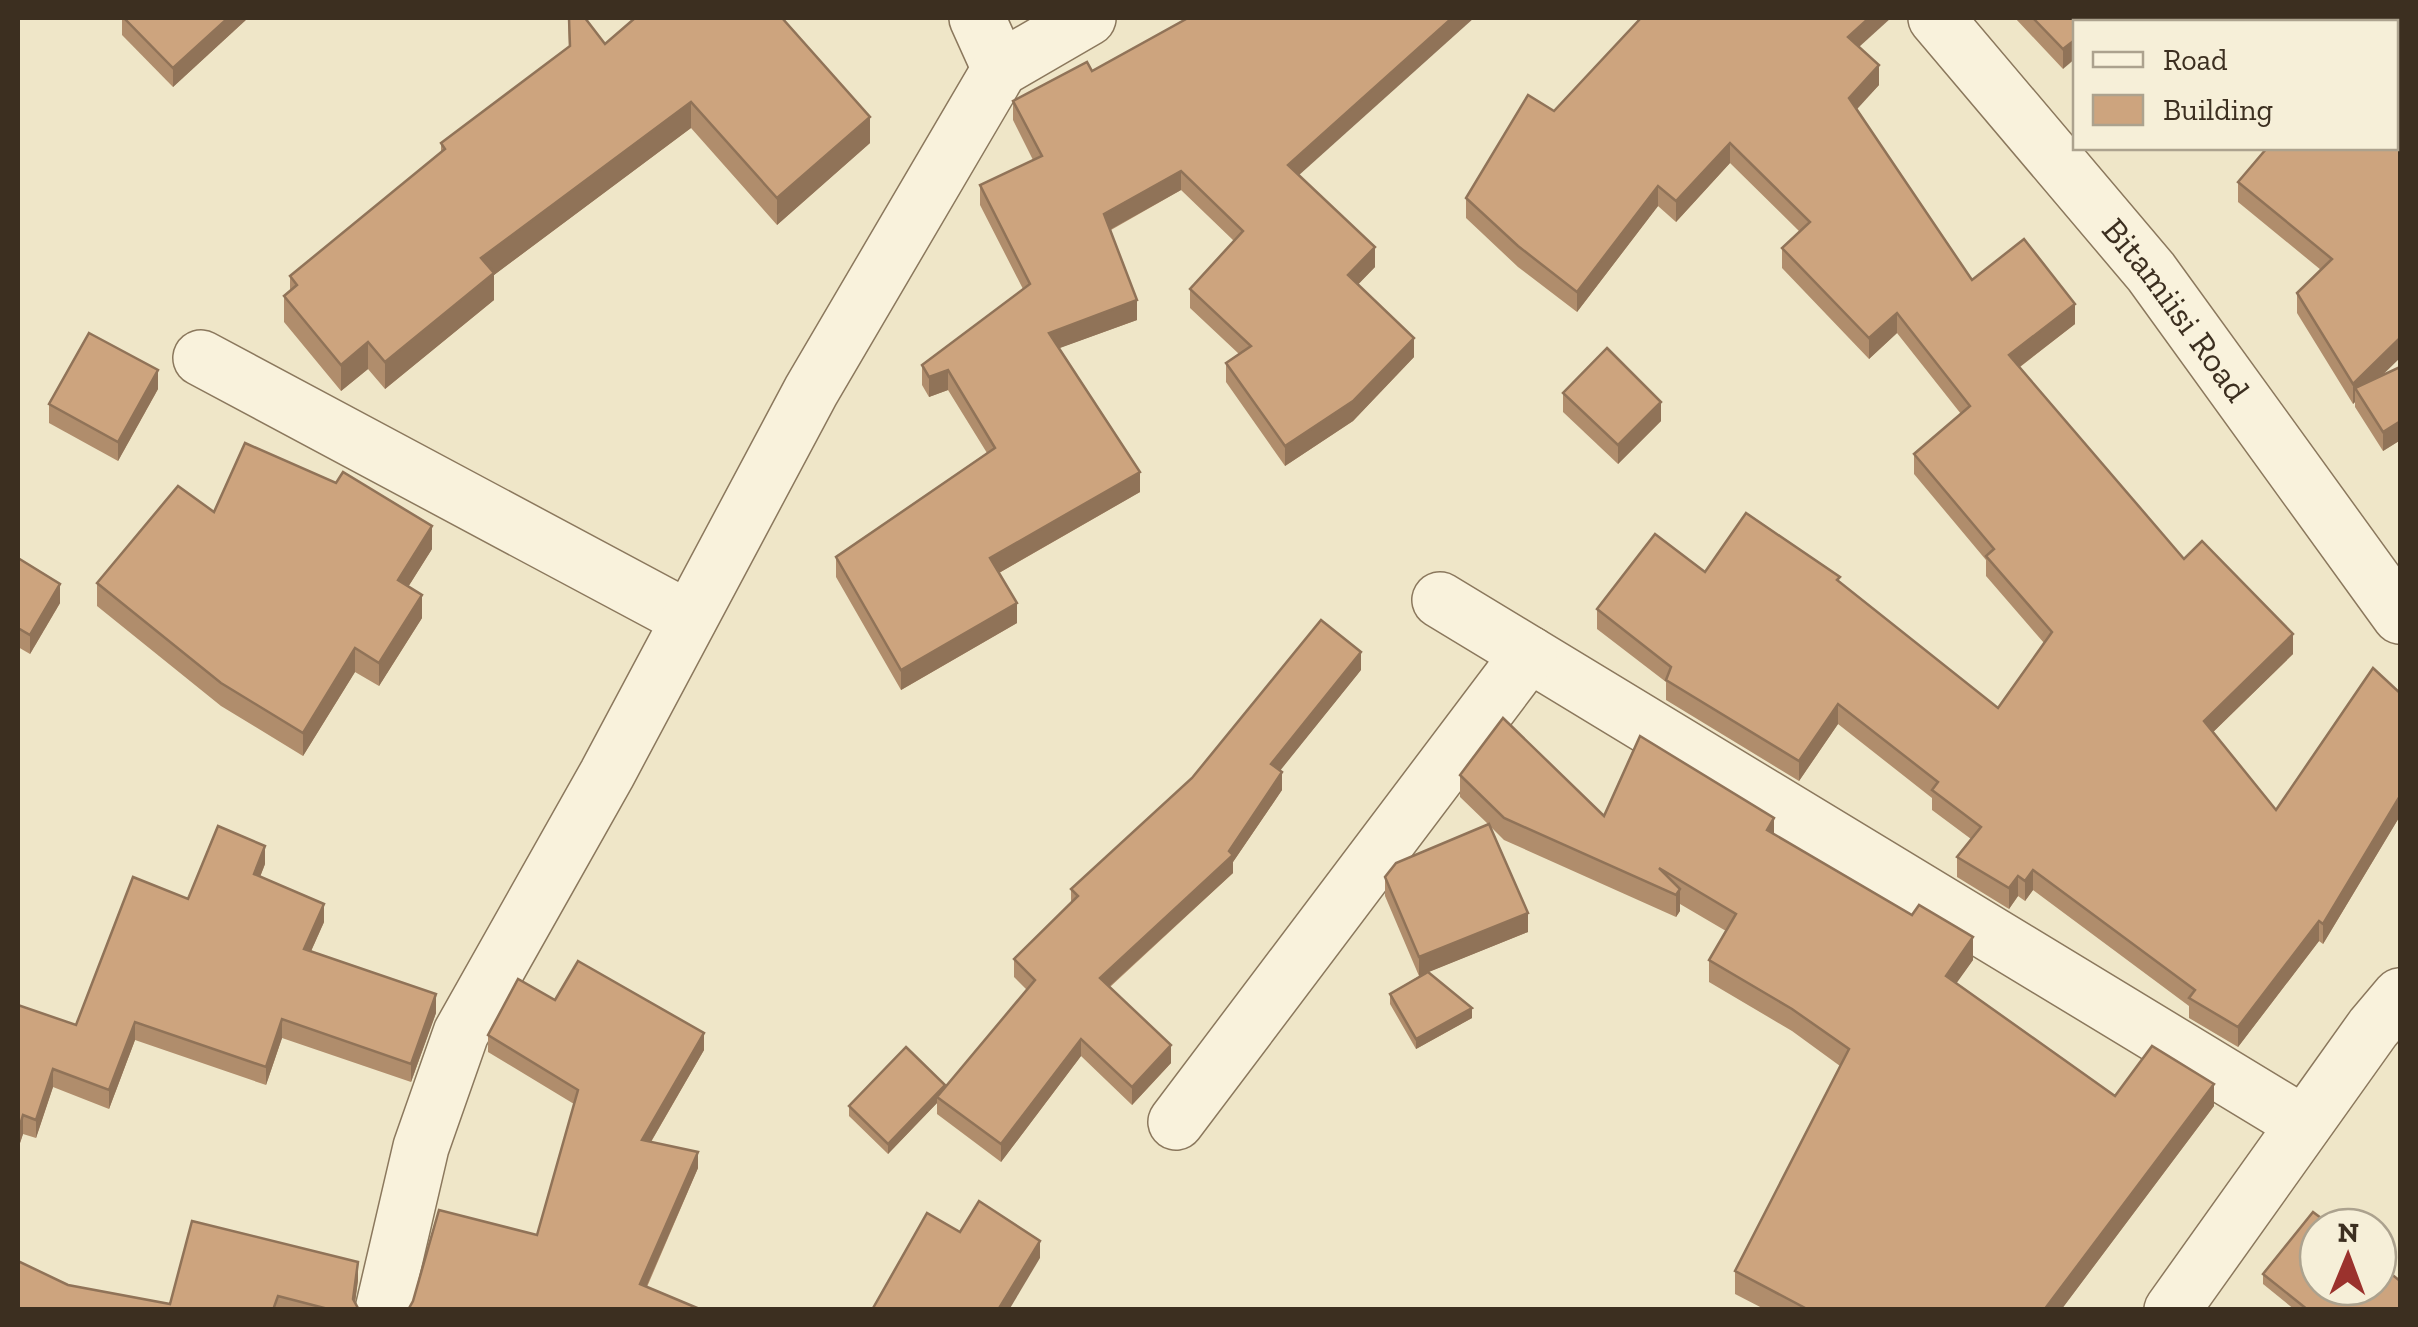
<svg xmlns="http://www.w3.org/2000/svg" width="2418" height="1327" font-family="'Zilla Slab',serif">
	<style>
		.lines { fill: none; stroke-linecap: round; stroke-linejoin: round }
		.minor-casing { stroke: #8b785d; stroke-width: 58 }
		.tertiary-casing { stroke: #8b785d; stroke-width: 58 }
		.minor { stroke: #f9f2dc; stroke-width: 55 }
		.tertiary { stroke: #f9f2dc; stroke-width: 55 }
		.wall { fill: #b08d6c }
		.shaded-wall { fill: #907358 }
		.building { fill: #cda47e; stroke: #907358; stroke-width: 2.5 }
		.labels { text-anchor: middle; stroke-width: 9; stroke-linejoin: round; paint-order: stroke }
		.street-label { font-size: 35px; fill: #3c2f20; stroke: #f6efd8 }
	</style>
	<rect width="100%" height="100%" fill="#efe6c8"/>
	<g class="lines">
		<defs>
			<g id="minor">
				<path d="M977,18L1000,69"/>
				<path id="s1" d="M1936,18L2151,272L2400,616"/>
				<path d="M201,358L689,619"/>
				<path d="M1440,600L2304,1124"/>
				<path d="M1176,1122L1529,654"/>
				<path d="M383,1310L421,1147L461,1033L607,774L811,391L1000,69L1088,18"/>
			</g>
			<path id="tertiary" d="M2172,1310L2373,1028L2400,996"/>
		</defs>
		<use href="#minor" class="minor-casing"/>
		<use href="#tertiary" class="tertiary-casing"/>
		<use href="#minor" class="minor"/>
		<use href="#tertiary" class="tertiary"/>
	</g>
	<g class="wall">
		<path d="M122,18H248L173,87L122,35Z"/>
		<path d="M568,18H585L605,44L870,143L777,225L691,128L494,275V300L385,389L368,369L341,391L284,322V296L290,291V276L441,152V143L569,47Z"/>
		<path d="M2015,18H2212L2076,22L2063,69Z"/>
		<path d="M1859,47L1879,85L1856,109L1972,280L2075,324L2020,367L2184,559L2293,654L2213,732L2276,810L2400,693V816L2323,944L2319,941L2238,1047L2189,1018V1006L2033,890L2025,901L2018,896L2009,909L1957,877V857L1971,839L1932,810V798L1838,724L1799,781L1666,700V682L1597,629V609L1705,572L1840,582L1998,708L2044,643L1986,576V560L1914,474V454L1961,414L1897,333L1869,359L1782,268V248L1800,232L1730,163L1676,222L1658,206L1577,312L1518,267L1466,218V198L1554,111Z"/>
		<path d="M1092,71L1299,175L1375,267L1358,284L1414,357L1353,421L1285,466L1226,382V363L1239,354L1190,308V289L1234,241L1181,190L1111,230L1137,320L1059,348L1140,492L999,573L1017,623L901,690L836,577V557L987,453L948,390L929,397L922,385V365L1023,289L980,205V185L1033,160L1013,120V101Z"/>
		<path d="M2396,148L2383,375L2400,367V443L2399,441L2383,451L2355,407V402L2353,404L2297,313V293L2321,270L2238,202V182Z"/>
		<path d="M158,389L118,461L49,423V404Z"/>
		<path d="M1563,393L1661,421L1618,464L1563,412Z"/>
		<path d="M214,512L432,549L408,587L422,618L379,686L355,672L303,756L221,706L97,606V583Z"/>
		<path d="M18,558L60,603L30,654L18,647Z"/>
		<path d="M1361,670L1280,770L1282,790L1233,862V873L1110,987L1171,1063L1132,1105L1081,1056L1001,1162L937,1114V1103L888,1154L849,1116V1106L945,1087L1027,990L1014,977V959L1071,903V889Z"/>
		<path d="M1460,775L1604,816L1774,834L1973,960L1956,983L2115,1096L2214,1106L2061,1310H1766L1735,1294V1271L1840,1066L1792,1031L1709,982V960L1726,931L1680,904V911L1676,917L1504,840L1491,827L1528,932L1428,972L1472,1018L1416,1049L1390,1004V994L1419,976L1385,896V877L1488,824L1460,797Z"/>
		<path d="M265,864L260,877L324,922L311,951L436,1013L411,1082L282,1038L266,1085L135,1040L109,1109L53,1087L36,1138L23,1134L20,1143L18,1142V1005L76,1025L188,899Z"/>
		<path d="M555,1000L704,1050L651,1142L698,1168L647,1287L702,1310H408L537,1235L574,1104L488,1052V1035Z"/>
		<path d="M2263,1274L2400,1310H2295L2263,1284Z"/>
		<path d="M358,1280L355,1303L359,1310H18L68,1285L170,1304Z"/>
	</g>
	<g class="shaded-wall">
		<path d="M228,18H248L173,87V68Z"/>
		<path d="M1452,18H1474L1288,185V165Z"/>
		<path d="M1869,18H1891L1848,57V37Z"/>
		<path d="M2076,39V58L2063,69V49Z"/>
		<path d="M1879,65V85L1849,118V98Z"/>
		<path d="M691,102V128L494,275V300L385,389V362L481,258Z"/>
		<path d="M870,117V143L777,225V198Z"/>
		<path d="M1730,143V163L1676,222V201Z"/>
		<path d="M1181,171V190L1104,233V214Z"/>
		<path d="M1658,186V206L1577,312V292Z"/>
		<path d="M1375,247V267L1348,295V275Z"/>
		<path d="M1137,300V320L1049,352V333Z"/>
		<path d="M2075,304V324L2009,375V355Z"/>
		<path d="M1897,313V333L1869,359V338Z"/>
		<path d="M1414,338V357L1353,421L1285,466V446Z"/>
		<path d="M2400,338V358L2361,396L2355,388V402L2353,404V384Z"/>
		<path d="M368,342V369L341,391V365Z"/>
		<path d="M158,370V389L118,461V442Z"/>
		<path d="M948,370V390L929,397V377Z"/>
		<path d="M1661,402V421L1618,464V445Z"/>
		<path d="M2399,422V441L2383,451V432Z"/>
		<path d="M1140,472V492L990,578V558Z"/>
		<path d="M432,526V549L398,603V580Z"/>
		<path d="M60,584V603L30,654V635Z"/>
		<path d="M422,595V618L379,686V663Z"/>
		<path d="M1017,603V623L901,690V670Z"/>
		<path d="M2293,634V654L2204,741V721Z"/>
		<path d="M355,648V672L303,756V733Z"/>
		<path d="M1361,652V670L1271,782V764Z"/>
		<path d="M1838,704V724L1799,781V761Z"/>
		<path d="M1282,772V790L1233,862V873L1100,995V978L1229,851Z"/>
		<path d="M2400,796V816L2323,944V924Z"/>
		<path d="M1774,818V840L1767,830Z"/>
		<path d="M265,846V864L254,892V874Z"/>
		<path d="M2033,870V890L2025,901V881Z"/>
		<path d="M2018,876V896L2009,909V888Z"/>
		<path d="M1680,889V911L1676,917V895Z"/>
		<path d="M324,904V922L304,967V949Z"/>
		<path d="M1528,913V932L1419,976V957Z"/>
		<path d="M2319,921V941L2238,1047V1027Z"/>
		<path d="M1973,937V960L1946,998V976Z"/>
		<path d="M436,994V1013L411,1082V1064Z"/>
		<path d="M1472,1008V1018L1416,1049V1039Z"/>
		<path d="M282,1019V1038L266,1085V1067Z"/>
		<path d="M135,1022V1040L109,1109V1090Z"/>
		<path d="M704,1033V1050L642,1157V1140Z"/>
		<path d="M1081,1039V1056L1001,1162V1144Z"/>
		<path d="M1171,1045V1063L1132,1105V1087Z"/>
		<path d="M53,1069V1087L36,1138V1120Z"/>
		<path d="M2214,1084V1106L2061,1310H2044Z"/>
		<path d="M945,1085V1095L937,1097V1103L888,1154V1144Z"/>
		<path d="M23,1115V1134L20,1143V1125Z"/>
		<path d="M698,1152V1168L640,1301V1284Z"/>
		<path d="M1040,1241V1258L1009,1310H998Z"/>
		<path d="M358,1262V1280L354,1310L353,1299Z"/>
	</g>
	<g class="building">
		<path d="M124,18H228L173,68Z"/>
		<path d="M569,18H585L605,44L635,18H782L870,117L777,198L691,102L481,258L494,273L385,362L368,342L341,365L284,296L297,285L290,276L445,149L441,143L570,46Z"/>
		<path d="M1188,18H1452L1288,165L1375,247L1348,275L1414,338L1353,401L1285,446L1226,363L1251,346L1190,289L1243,231L1181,171L1104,214L1137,300L1049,333L1140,472L990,558L1017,603L901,670L836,557L995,448L948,370L929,377L922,365L1030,284L980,185L1042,156L1013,101L1087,62L1092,71Z"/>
		<path d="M1641,18H1869L1848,37L1879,65L1849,98L1972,280L2024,239L2075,304L2009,355L2184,559L2202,541L2293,634L2204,721L2276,810L2373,668L2400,693V796L2323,924L2319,921L2238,1027L2189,998L2195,990L2033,870L2025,881L2018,876L2009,888L1957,857L1981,827L1932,790L1938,782L1838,704L1799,761L1666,680L1671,667L1597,609L1655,534L1705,572L1746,513L1840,577L1837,580L1998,708L2052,632L1986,556L1994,549L1914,454L1970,406L1897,313L1869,338L1782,248L1810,222L1730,143L1676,201L1658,186L1577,292L1518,246L1466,198L1528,95L1554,111Z"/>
		<path d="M2033,18H2212L2216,22H2076V39L2063,49Z"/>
		<path d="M2400,56V338L2353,384L2297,293L2332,259L2238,182L2267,148H2396V61Z"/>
		<path d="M89,333L158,370L118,442L49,404Z"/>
		<path d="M1607,348L1661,402L1618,445L1563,393Z"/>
		<path d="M2400,367V424L2399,422L2383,432L2355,388Z"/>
		<path d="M245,443L336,483L343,472L432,526L398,580L422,595L379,663L355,648L303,733L221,683L97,583L178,486L214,512Z"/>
		<path d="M18,558L60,584L30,635L18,628Z"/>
		<path d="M1321,620L1361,652L1271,764L1282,772L1229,851L1233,855L1100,978L1171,1045L1132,1087L1081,1039L1001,1144L937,1097L1035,980L1014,959L1078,896L1071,889L1192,778Z"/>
		<path d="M1503,718L1604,816L1640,736L1774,818L1767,830L1912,915L1919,905L1973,937L1946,976L2115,1096L2152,1046L2214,1084L2044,1310H1809L1735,1271L1849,1049L1792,1009L1709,960L1736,914L1659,868L1680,889L1676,895L1504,818L1460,775Z"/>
		<path d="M1489,824L1528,913L1419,957L1385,877L1396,863Z"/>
		<path d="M218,826L265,846L254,874L324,904L304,949L436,994L411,1064L282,1019L266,1067L135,1022L109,1090L53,1069L36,1120L23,1115L20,1125L18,1124V1005L76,1025L133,877L188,899Z"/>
		<path d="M578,961L704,1033L642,1140L698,1152L640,1284L702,1310H408L413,1301L439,1210L537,1235L578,1090L488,1035L518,979L555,1000Z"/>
		<path d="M1428,972L1472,1008L1416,1039L1390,994Z"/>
		<path d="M906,1047L945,1085L888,1144L849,1106Z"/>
		<path d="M979,1201L1040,1241L998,1310H872L927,1213L960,1232Z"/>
		<path d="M2313,1212L2333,1227H2318V1287H2378V1263L2400,1281V1310H2308L2263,1274Z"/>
		<path d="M192,1221L358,1262L353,1299L359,1310H332L278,1296L273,1310H18V1261L68,1285L170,1304Z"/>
	</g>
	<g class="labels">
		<g class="street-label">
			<text dy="12" stroke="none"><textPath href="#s1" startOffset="378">Bitamiisi Road</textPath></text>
		</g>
	</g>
	<rect width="2418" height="1327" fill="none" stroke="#3c2f20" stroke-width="40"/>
	<rect x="2073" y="20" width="325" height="130" fill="#f6efd8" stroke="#aca28e" stroke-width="2.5"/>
	<rect x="2093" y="52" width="50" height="15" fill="#f9f2dc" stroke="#aca28e" stroke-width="2.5"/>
	<text x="2163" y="70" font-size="30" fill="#3c2f20">Road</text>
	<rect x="2093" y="95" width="50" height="30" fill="#cda47e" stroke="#aca28e" stroke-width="2.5"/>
	<text x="2163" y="120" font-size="30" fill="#3c2f20">Building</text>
	<g transform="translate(2348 1257) rotate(1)"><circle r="48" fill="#f6efd8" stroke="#aca28e" stroke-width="2.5"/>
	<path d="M0-8L18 38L0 25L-18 38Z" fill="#9b322d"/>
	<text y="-15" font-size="28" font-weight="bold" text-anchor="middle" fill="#3c2f20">N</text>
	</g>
</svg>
